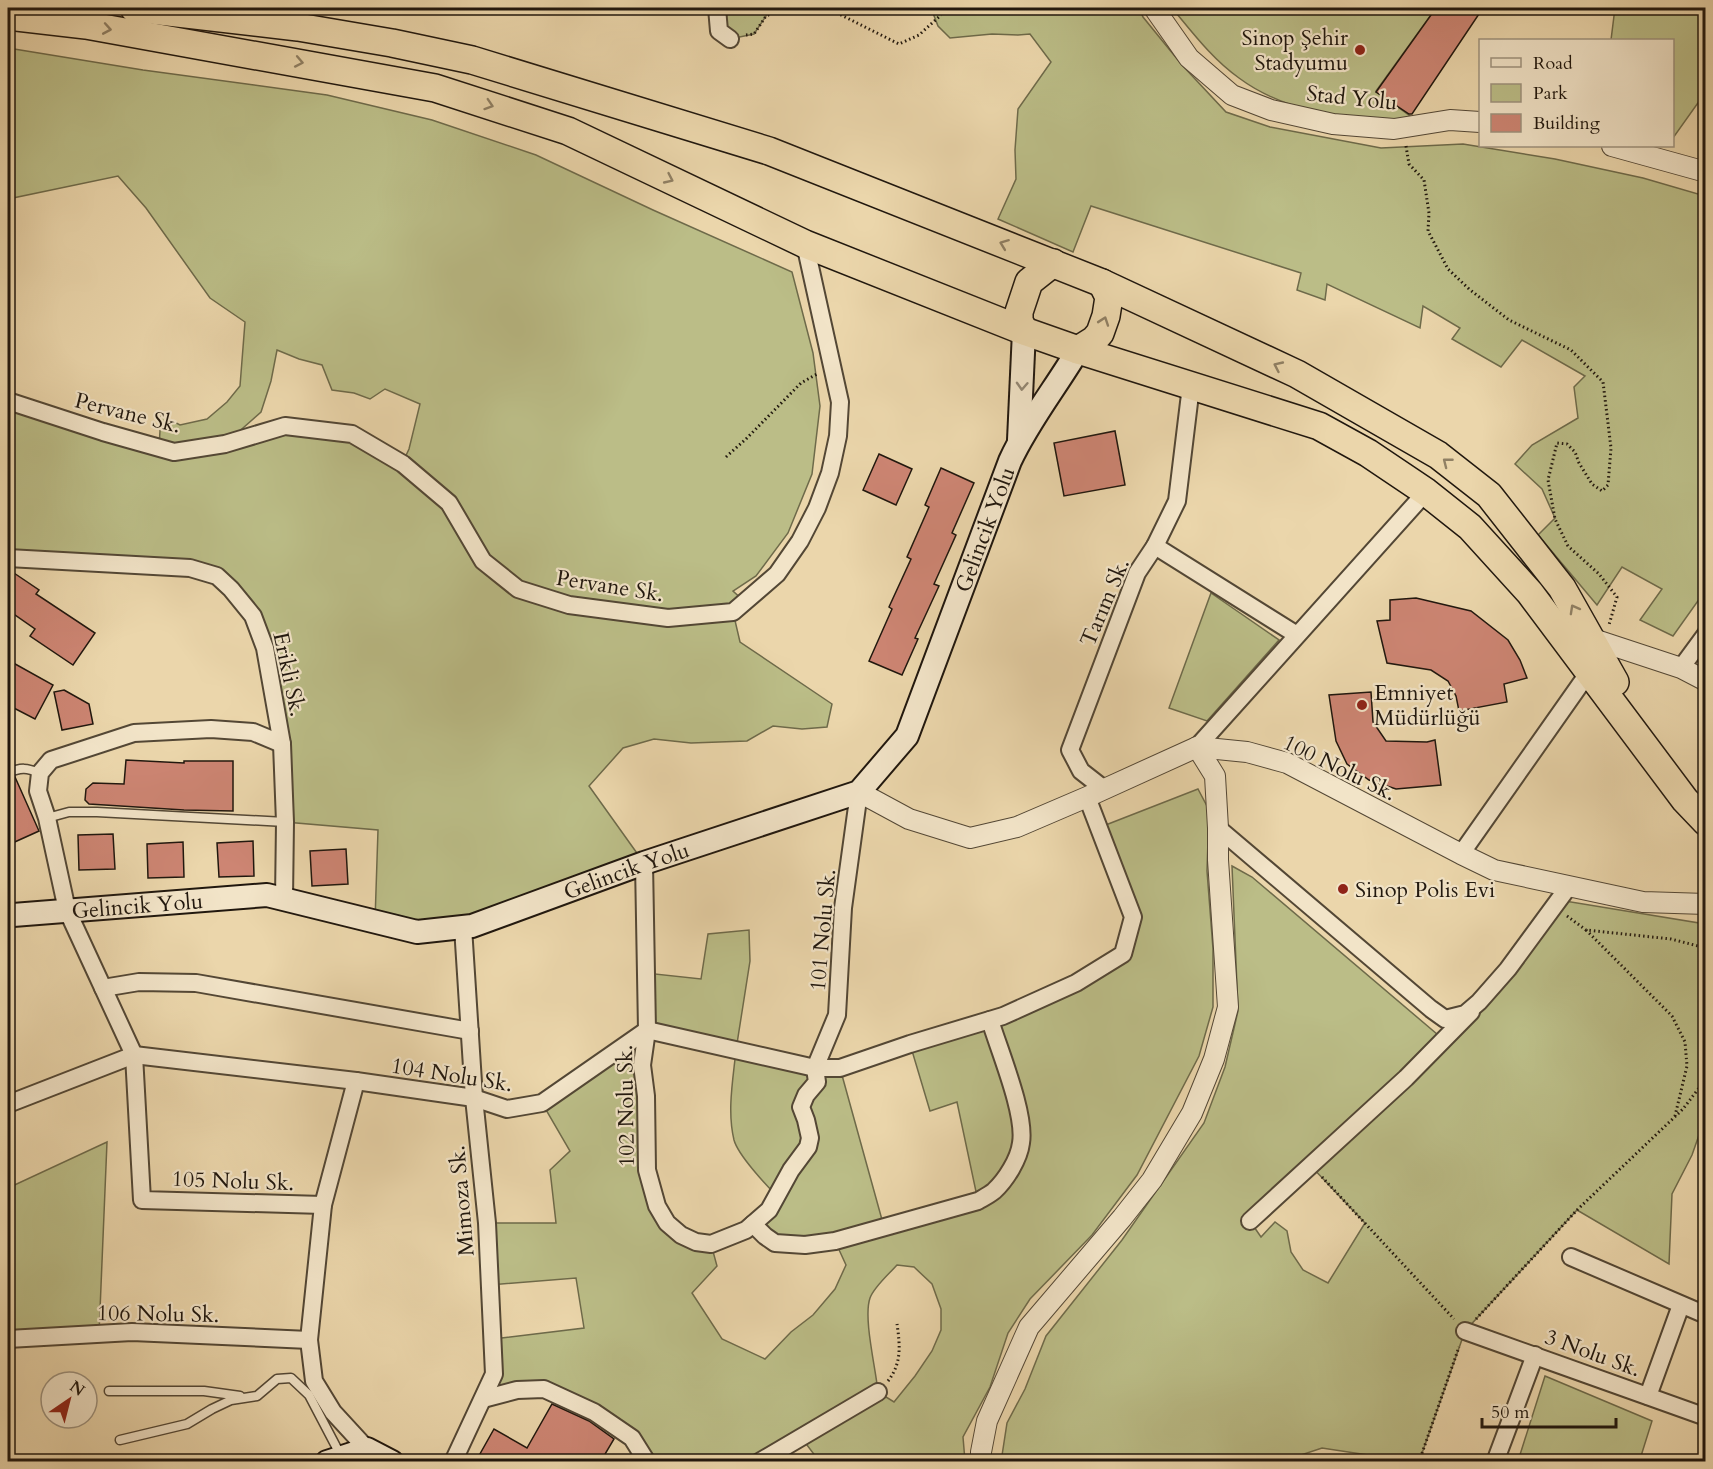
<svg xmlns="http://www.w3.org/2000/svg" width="1713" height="1469" font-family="Cardo,serif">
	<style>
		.green { fill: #bbbd87; stroke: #6e6a4a; stroke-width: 1.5; fill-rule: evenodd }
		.building { fill: #cd8573; stroke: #20170e; stroke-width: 1.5 }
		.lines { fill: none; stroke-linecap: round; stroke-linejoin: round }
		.service-casing { stroke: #534735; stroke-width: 11 }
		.minor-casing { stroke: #534735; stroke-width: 20 }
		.tertiary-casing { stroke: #534735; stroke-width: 22 }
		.secondary-casing { stroke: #20170e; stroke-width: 26 }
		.trunk-casing { stroke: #20170e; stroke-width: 30 }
		.path { stroke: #20170e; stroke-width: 3; stroke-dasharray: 1.5 3; stroke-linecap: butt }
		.service { stroke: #f2e4c8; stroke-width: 8 }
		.minor { stroke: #f2e4c8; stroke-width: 16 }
		.tertiary { stroke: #f2e4c8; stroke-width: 20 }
		.secondary { stroke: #f2e4c8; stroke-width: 22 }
		.trunk { stroke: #ebd6ab; stroke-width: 27 }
		.oneway { stroke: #908064 }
		.oneway2 { stroke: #948874 }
		.poi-dot { fill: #8f2418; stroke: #f2e4c8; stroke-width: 2 }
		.labels { text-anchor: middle; stroke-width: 4.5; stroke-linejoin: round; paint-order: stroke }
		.poi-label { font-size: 22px; fill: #20170e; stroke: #f2e4c8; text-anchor: start }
		.street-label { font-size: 22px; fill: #20170e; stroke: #f2e4c8 }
	</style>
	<rect width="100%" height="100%" fill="#ebd6ab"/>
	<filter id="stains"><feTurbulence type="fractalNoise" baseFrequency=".00333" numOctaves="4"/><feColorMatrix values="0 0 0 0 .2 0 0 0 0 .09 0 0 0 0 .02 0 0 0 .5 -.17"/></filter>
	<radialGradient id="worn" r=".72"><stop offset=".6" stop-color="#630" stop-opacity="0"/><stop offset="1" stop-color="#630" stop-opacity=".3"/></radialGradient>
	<g class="green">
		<path d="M717,8H768L766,16L754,34L730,39Z"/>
		<path d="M931,8H1139L1143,17L1182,65L1226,112L1270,127L1381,148L1463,144L1555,159L1643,178L1705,196V591L1673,636L1640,620L1662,589L1622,567L1597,605L1538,535L1555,518L1542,489L1515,464L1532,445L1578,418L1574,387L1585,376L1522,340L1501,367L1452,339L1460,328L1423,306L1420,328L1327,284L1325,300L1297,290L1301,273L1091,206L1073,252L998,219L1016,179L1015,150L1018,109L1051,62L1030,34L1018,35L992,34L950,38L938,26Z"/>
		<path d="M1172,8H1436L1376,91L1410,116L1403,125C1347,119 1286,113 1239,78C1213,60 1192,32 1172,8Z"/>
		<path d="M1615,8H1705V93L1673,138L1672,40H1611Z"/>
		<path d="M8,48L143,70L327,95L432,120L536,155L653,210L792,272L813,353L820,406L812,474L788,533L756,576L733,591L745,602L733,612L740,642L832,704L827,727L802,729L773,726L747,741L691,743L654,739L623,748L589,786L644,863L472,926L375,921L378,830L285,822L265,648L217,576L8,558V394L159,447L161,415L180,425L207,419L227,402L240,386L245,322L210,298L146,208L118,176L8,199ZM277,350L299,359L322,365L332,390L354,393L370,399L385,389L420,404L409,449L402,464L352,434L285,426L226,443L261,412L271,381Z"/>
		<path d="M1211,593L1279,640L1207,721L1169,708Z"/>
		<path d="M1198,789L1209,810L1207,871L1213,949V1007L1199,1056L1137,1175L1092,1235L1030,1299L1008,1333L990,1387L963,1437L965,1461H819L801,1437L759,1461H647L632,1438L544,1389L483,1399L493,1339L584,1328L576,1278L490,1285L487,1223H556L550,1170L570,1151L542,1103L647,1030L646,973L701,979L708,934L749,930L750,961L736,1050L840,1068L884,1227L978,1201L957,1102L930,1111L910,1044L1003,1016L1123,954L1133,916L1098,828ZM647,1030L736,1050C733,1080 727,1111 734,1140C738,1155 766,1185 777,1196L753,1224L775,1243L835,1241L846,1265L835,1289L813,1315L791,1332L765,1359L722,1339L692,1293L717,1266L711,1244L667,1223L647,1170ZM897,1265L914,1267L932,1284L941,1309V1330L932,1351L915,1376L894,1402L878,1392C876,1369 863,1318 870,1298C874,1287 889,1274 897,1265Z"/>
		<path d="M1232,866L1252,877L1444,1040L1559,900L1705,924V1118L1692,1155L1672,1194L1669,1264L1577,1210L1465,1331L1420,1459L1368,1455L1322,1448L1280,1462H1001L1007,1423L1025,1389L1046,1336L1122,1240L1204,1123L1225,1067L1238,1011ZM1310,1165L1365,1223L1328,1283L1303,1270L1291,1252L1287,1231L1275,1222L1261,1237L1250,1221Z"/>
		<path d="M107,1142L99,1334L8,1339V1188Z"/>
		<path d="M1545,1376L1652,1421L1641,1456L1656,1461H1518Z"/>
	</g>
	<g class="building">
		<path d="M1436,8H1483L1412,114H1409L1376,92Z"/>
		<path d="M1115,431L1125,485L1064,496L1054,443Z"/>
		<path d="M879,454L912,469L896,505L863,490Z"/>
		<path d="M941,468L974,483L952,533L956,535L934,584L939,586L915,638L918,639L902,675L869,661L892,609L889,607L911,559L907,557L929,507L925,505Z"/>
		<path d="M8,569L39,590L36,594L95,633L73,665L30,636L35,629L8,610Z"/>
		<path d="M1416,598L1471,611L1508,640L1520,660L1527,678L1504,684L1507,702L1459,711L1456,696L1448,681L1431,670L1387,663L1377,621L1390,620V600Z"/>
		<path d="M8,660L53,685L35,719L8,705Z"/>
		<path d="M64,690L89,704L93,724L62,730L54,692Z"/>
		<path d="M1371,692L1373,722L1386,741L1427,742L1435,740L1441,785L1396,789L1369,780L1347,764L1336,741L1329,695Z"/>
		<path d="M126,760L184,763V761H233V811L184,810L89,804L85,800L86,789L93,783L124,784Z"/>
		<path d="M15,777L39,831L8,845V779Z"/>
		<path d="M113,834L115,869L79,870L78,835Z"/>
		<path d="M253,841L254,876L219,877L217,843Z"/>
		<path d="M183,842L184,877L148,878L147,844Z"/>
		<path d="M346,849L348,884L312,886L310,851Z"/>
		<path d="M552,1404L589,1421L614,1439L601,1461H476L494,1429L527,1448Z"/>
	</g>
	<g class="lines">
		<defs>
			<g id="service">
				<path d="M8,773C21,767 27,768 40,773"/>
				<path d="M47,818L69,812H97L285,822"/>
				<path d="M109,1391H204L240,1396"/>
				<path d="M120,1440L187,1424L212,1409L231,1400L257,1396L277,1379L291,1378L309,1395L341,1456"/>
			</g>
			<g id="minor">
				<path d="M717,8L719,31L730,39"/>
				<path d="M8,401L103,432L174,452L225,444L285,426L352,434L403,464L449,503L483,561L518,589L569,605L668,618L733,612L777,574L800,541L817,508L830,473L838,436L840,402L805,244"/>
				<path d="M1155,546L1297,635"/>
				<path d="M8,558L190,568L217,576L231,589L253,616L265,648L282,744L285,822L284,899"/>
				<path d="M1681,668L1706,634"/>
				<path d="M282,744L253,732L211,729L134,733L51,760L40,773L38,791L47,818L67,910L134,1055L142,1200L323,1205"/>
				<path d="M1197,747L1426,492"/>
				<path d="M1104,789L1081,771L1070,750L1137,573L1155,546L1177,501L1191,386"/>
				<path d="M1218,828L1431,1009L1445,1019L1465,1014L1479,1002L1508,969L1569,886"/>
				<path d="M1461,854L1589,672"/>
				<path d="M644,863L647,1030L642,1065L646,1096L647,1170L657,1206L667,1223L681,1235L696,1242L711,1244L746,1230L769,1210L791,1170L808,1147L810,1138L806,1120L801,1107L806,1095L817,1082L815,1068L837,1015L843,908L859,792"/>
				<path d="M103,988L139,982L196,983L470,1031"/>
				<path d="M647,1030L815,1068H840L910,1044L1003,1016L1076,983L1123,954L1133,917L1087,797"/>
				<path d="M356,1081L323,1205L309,1340L314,1381L333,1412L367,1449"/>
				<path d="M8,1104L134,1055L356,1081L474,1098L507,1109L542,1103L647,1030"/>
				<path d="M1250,1221L1406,1078L1471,1012"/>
				<path d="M753,1224L765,1236L775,1243L805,1245L835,1241L978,1201C983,1198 989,1195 994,1191C1006,1180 1019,1159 1021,1143C1026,1114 999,1050 990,1020"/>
				<path d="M1571,1257L1706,1315"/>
				<path d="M1465,1331L1706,1417"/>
				<path d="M8,1339L132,1332L309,1340"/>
				<path d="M1648,1396L1681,1305"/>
				<path d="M483,1399L517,1390L544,1389L594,1412L632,1438L647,1462"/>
				<path d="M453,1462L494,1374L487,1223L474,1098L463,927"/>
				<path d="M759,1462L878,1392"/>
				<path d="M1495,1462L1535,1355"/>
			</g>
			<g id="tertiary">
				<path d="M1154,8L1189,58L1232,95L1271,110L1333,124L1394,129L1450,120L1480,122"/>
				<path d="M1612,146L1706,172"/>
				<path d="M1590,638L1681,668L1706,681"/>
				<path d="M859,792L909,819L970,838L1017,827L1087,797L1197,747L1247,752L1287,763L1461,854L1494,870L1643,902L1706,904"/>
				<path d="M981,1462V1452L987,1421L1029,1327L1122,1218L1152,1180L1192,1113L1214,1059L1228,1007L1218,860V828L1215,776L1197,747"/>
			</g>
			<g id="secondary">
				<path d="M1019,440L1024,331"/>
				<path id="s1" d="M8,917L13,915L267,895L417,932L472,926L644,863L859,792L907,736L1010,461C1028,422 1056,387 1078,350"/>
				<path d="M327,1462L367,1449L392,1462"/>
			</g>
			<g id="trunk">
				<path d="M134,8L298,27L392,43L472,60L769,151L1102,283L1297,374L1438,455L1489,495L1562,588L1615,682"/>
				<path d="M8,16L86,25L435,88L568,131L805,244L1024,331L1078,350L1319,426L1368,453L1426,492L1470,527L1530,593L1685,800L1706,822"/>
				<path d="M1024,331L1019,321V312L1029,282L1053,263"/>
				<path d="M1078,350L1094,340L1100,333L1106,316L1109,297L1102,283"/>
			</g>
		</defs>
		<use href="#service" class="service-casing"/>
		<use href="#minor" class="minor-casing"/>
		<use href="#tertiary" class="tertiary-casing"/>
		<use href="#secondary" class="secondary-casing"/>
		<use href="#trunk" class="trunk-casing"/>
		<g class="path">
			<path d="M819,8L839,14L899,44L919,35L941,15"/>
			<path d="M746,35L754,34L766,16L784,8"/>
			<path d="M1406,146L1409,164L1424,180L1429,213L1428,231L1448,269L1469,289L1509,320L1571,350L1603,382L1611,448L1608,485L1602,491L1592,484L1579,463L1575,452L1567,444L1557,443L1548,480L1555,519L1568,546L1599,574L1617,597L1609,625"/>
			<path d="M726,457L746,439L801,383L817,374"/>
			<path d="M1567,916L1586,930L1671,939L1706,948"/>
			<path d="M1586,930L1672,1016L1685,1042L1687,1066L1675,1116"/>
			<path d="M1322,1177L1454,1319"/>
			<path d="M1476,1319L1577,1210L1683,1109L1702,1084L1706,1076"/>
			<path d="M888,1381C902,1363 900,1345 897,1324"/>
			<path d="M1419,1462L1459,1347"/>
		</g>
		<use href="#service" class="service"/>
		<use href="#minor" class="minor"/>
		<use href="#tertiary" class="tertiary"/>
		<use href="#secondary" class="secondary"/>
		<use href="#trunk" class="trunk"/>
	</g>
	<defs><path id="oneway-chevron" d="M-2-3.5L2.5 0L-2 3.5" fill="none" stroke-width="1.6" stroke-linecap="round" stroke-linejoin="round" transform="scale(1.5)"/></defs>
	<g class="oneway">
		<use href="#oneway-chevron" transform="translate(107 29) rotate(10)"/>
		<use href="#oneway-chevron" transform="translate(299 62) rotate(11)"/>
		<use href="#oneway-chevron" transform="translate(489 105) rotate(18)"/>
		<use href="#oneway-chevron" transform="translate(669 179) rotate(25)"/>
		<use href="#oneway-chevron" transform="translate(1004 244) rotate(-159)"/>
		<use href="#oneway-chevron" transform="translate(1104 321) rotate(-71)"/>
		<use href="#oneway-chevron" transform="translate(1278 366) rotate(-155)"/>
		<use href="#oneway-chevron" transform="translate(1447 462) rotate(-142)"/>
		<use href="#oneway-chevron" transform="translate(1574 609) rotate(-119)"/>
	</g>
	<use class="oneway2" href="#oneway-chevron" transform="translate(1022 386) rotate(93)"/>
	<g class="poi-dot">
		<circle cx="1360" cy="50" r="6"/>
		<circle cx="1362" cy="705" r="6"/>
		<circle cx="1343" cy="889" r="6"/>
	</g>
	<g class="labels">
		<g class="poi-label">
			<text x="1348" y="45" text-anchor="end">Sinop Şehir<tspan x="1348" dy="25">Stadyumu</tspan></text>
			<text x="1374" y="700">Emniyet<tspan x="1374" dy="25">Müdürlüğü</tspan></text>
			<text x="1355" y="897">Sinop Polis Evi</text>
		</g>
		<g class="street-label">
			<text transform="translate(1352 97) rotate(6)" y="8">Stad Yolu</text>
			<text transform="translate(128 412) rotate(14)" y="8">Pervane Sk.</text>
			<text dy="8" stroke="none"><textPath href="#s1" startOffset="1174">Gelincik Yolu</textPath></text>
			<text transform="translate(610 585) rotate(9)" y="8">Pervane Sk.</text>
			<text transform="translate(1104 602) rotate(-67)" y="8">Tarım Sk.</text>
			<text transform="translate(290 674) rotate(78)" y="8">Erikli Sk.</text>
			<text transform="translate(1340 767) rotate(26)" y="8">100 Nolu Sk.</text>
			<text dy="8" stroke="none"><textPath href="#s1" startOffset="634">Gelincik Yolu</textPath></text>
			<text dy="8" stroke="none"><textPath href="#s1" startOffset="130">Gelincik Yolu</textPath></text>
			<text transform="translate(822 930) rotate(-85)" y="8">101 Nolu Sk.</text>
			<text transform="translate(452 1074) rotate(9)" y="8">104 Nolu Sk.</text>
			<text transform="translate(625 1106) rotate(-91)" y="8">102 Nolu Sk.</text>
			<text transform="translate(233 1180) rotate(2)" y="8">105 Nolu Sk.</text>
			<text transform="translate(461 1201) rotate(-95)" y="8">Mimoza Sk.</text>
			<text transform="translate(158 1313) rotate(1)" y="8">106 Nolu Sk.</text>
			<text transform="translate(1593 1352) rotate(20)" y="8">3 Nolu Sk.</text>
		</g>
	</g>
	<rect width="1713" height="1469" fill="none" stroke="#ebd6ab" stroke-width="30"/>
	<rect x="9" y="9" width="1695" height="1451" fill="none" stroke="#20170e" stroke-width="3"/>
	<rect x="15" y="15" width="1683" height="1439" fill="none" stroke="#20170e" stroke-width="1.5"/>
	<rect x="1479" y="39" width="195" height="108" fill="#f2e4c8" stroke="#9e927e" stroke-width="1.5"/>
	<rect x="1491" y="58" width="30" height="9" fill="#f2e4c8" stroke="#9e927e" stroke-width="1.5"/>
	<text x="1533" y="69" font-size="18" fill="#20170e">Road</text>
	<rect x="1491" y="84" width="30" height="18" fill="#bbbd87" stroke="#9e927e" stroke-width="1.5"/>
	<text x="1533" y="99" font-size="18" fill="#20170e">Park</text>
	<rect x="1491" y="114" width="30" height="18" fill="#cd8573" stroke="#9e927e" stroke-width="1.5"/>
	<text x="1533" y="129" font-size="18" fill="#20170e">Building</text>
	<g transform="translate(69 1400) rotate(35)"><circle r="28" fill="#f2e4c8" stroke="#9e927e" stroke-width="1.5"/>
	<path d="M0-4.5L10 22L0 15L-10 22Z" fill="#8f2418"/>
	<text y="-9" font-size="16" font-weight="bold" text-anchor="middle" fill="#20170e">N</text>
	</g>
	<path d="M1482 1418v9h134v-9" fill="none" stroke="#20170e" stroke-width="3"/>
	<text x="1491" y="1418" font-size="18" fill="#20170e" stroke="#f2e4c8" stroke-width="4.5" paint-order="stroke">50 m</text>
	<rect width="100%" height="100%" filter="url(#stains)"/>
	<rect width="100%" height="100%" fill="url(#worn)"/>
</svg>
